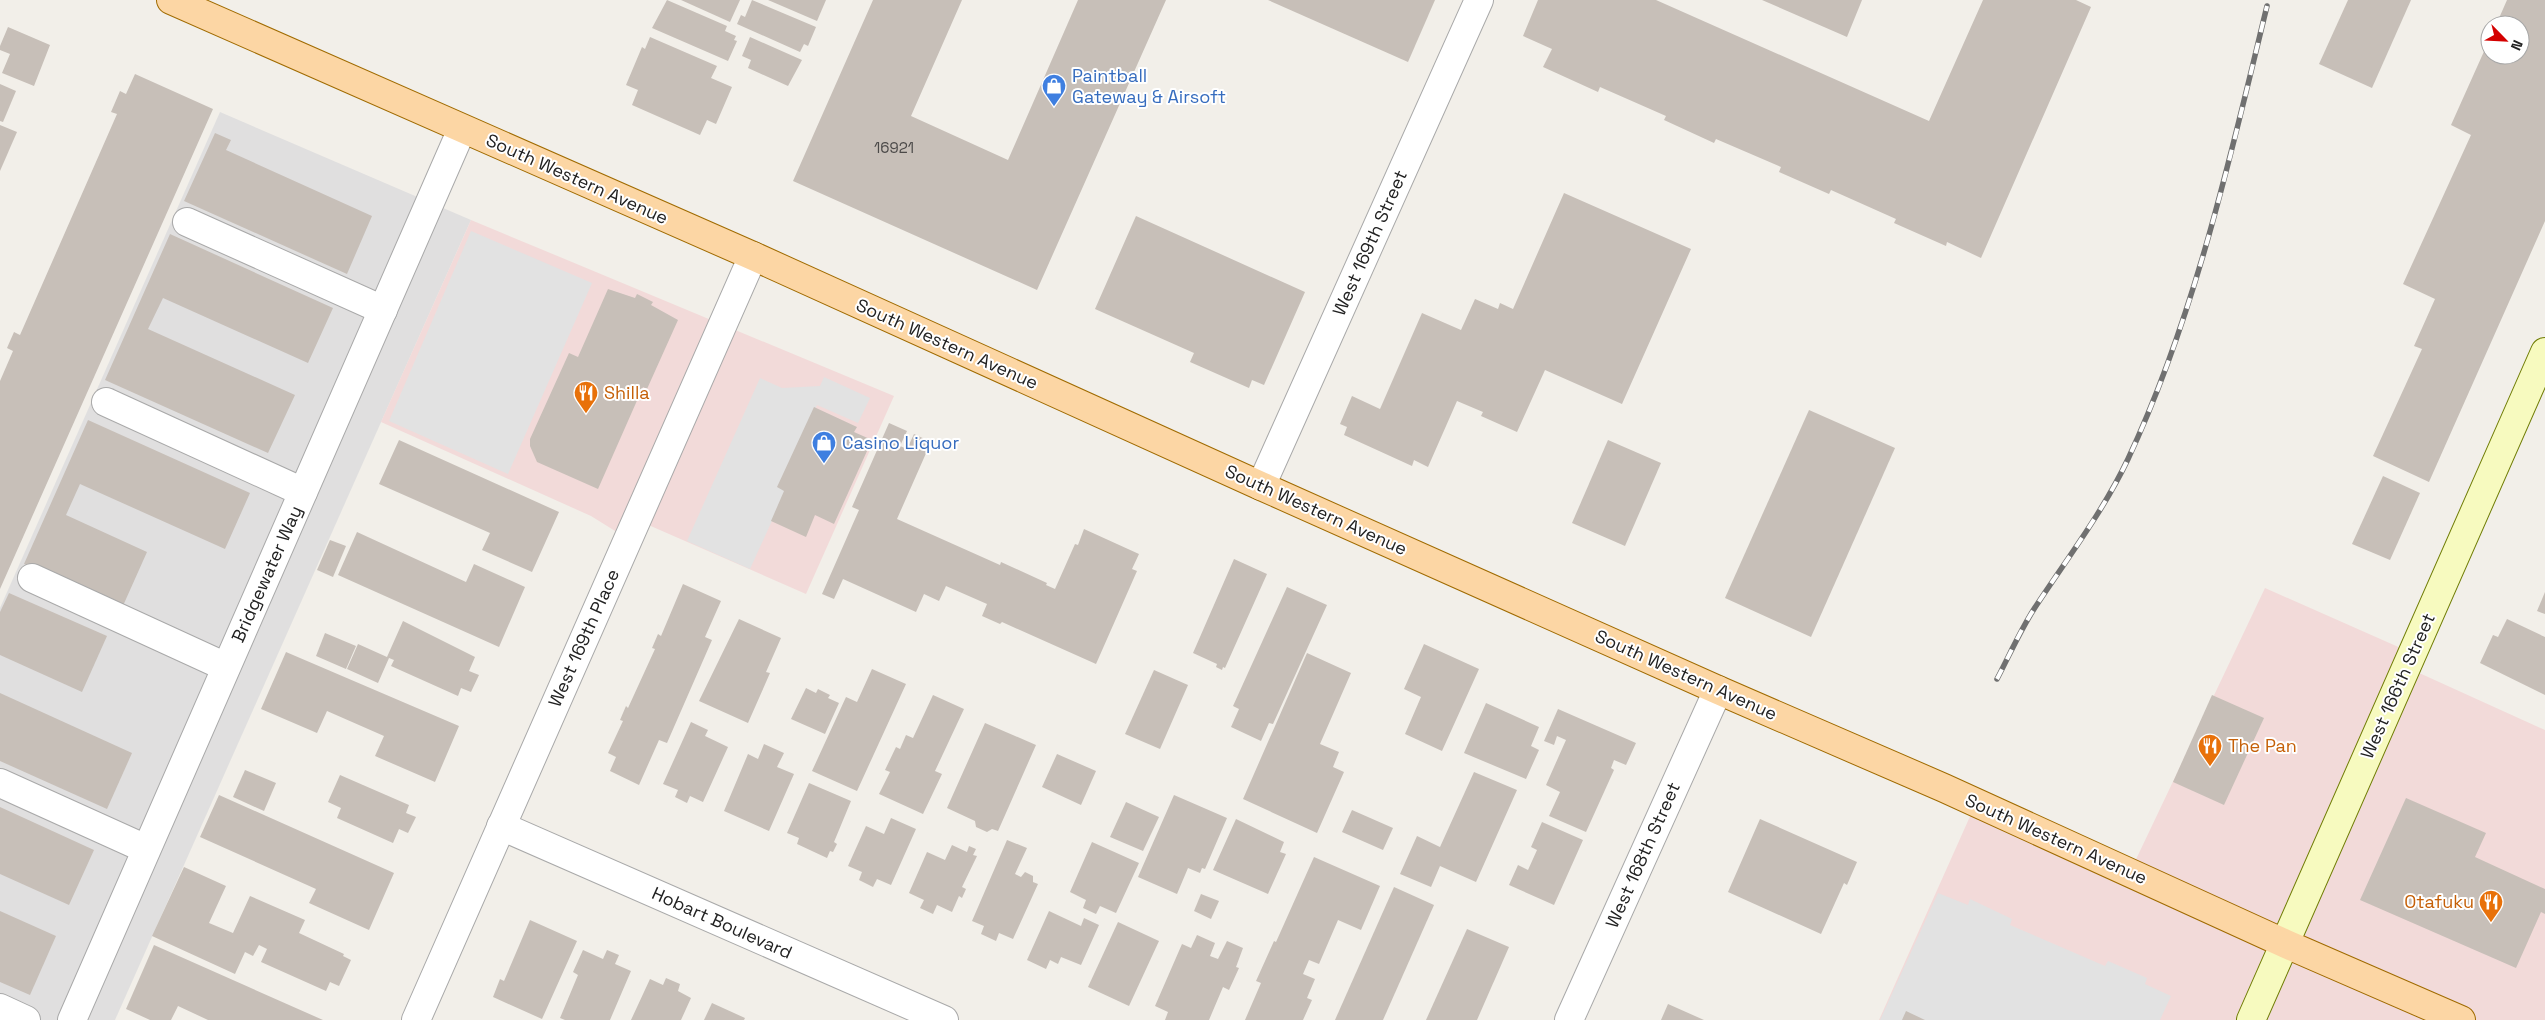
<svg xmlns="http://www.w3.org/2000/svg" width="2545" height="1020" font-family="'Space Grotesk',sans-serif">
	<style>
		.residential { fill: #e0dfdf }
		.commercial { fill: #f2dad9 }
		.parking { fill: #e2e2e2 }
		.building { fill: #c7bfb8 }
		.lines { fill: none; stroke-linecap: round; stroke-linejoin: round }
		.street-casing { stroke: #a9a9a9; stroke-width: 30 }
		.secondary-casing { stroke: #707d05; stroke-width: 30 }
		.primary-casing { stroke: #a06b00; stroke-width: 30 }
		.street { stroke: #fff; stroke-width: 28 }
		.secondary { stroke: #f7fabf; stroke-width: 28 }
		.primary { stroke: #fcd6a4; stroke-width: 28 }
		.rail-casing { stroke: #707070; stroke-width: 5.5 }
		.rail { stroke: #fff; stroke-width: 4; stroke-dasharray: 11; stroke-linecap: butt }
		.labels { text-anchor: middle; stroke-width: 4; stroke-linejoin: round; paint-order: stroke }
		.number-label { font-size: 15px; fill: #4b4948 }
		.shop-label { font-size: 18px; fill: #366cbe; stroke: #fff; text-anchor: start }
		.street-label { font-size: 18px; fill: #222; stroke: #fff }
		.food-label { font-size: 18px; fill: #c56008; stroke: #fff; text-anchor: start }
	</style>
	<rect width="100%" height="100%" fill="#f2efe9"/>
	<path class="residential" d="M220,112L471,220L115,1020H0V608Z"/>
	<g class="commercial">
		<path d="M471,220L894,396L806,594L637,520L628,539L591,516L381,422Z"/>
		<path d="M2265,588L2412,653L2406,667L2545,730V1020H1879L1976,803L2130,872Z"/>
	</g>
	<g class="parking">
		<path d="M471,231L592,283L508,474L389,421Z"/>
		<path d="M824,377L870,398L858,423L817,405L781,485L787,488L750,569L687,541L760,378L782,388L820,386Z"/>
		<path d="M1938,893L1968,905L1970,899L2012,919L2010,925L2105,966L2108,961L2147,978L2145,984L2171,996L2160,1020H1880Z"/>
	</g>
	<g class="building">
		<path d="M667,0L727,26L725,31L736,36L734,40L737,41L728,61L652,28Z"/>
		<path d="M681,0H740L730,22Z"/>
		<path d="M752,0L816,27L808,46L804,44L800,52L737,24L741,15L745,17Z"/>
		<path d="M768,0H826L817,21Z"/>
		<path d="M873,0H962L911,116L1008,160L1078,0H1166L1037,290L793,181Z"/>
		<path d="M1268,0H1435L1408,62Z"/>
		<path d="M1538,0H1656L1929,121L1983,0H2076L2091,7L1981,258L1947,242L1946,246L1894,223L1896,219L1831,190L1829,194L1779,172L1781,167L1716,139L1714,143L1664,120L1666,116L1600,87L1598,92L1543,67L1552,49L1523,36Z"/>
		<path d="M1762,0H1862L1847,37Z"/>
		<path d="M2348,0H2411L2372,88L2319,64Z"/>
		<path d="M2507,0H2545V221L2429,482L2373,456L2422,349L2414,346L2435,299L2403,284L2471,135L2451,125L2490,38V55H2520V25H2496Z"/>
		<path d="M8,27L50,45L34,86L2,73L10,54L0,50V46Z"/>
		<path d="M650,37L717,66L711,78L732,87L716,124L707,120L700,135L632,105L638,90L626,85L642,47L645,49Z"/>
		<path d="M750,37L802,60L788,86L748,68L751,60L742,56Z"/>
		<path d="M135,74L213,109L0,589V381L13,351L7,348L14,332L20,335L117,114L111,112L120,91L126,94Z"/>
		<path d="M0,84L16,91L3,122L0,121Z"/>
		<path d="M0,125L17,132L0,171Z"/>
		<path d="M215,133L231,140L226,150L372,216L347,274L184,201Z"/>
		<path d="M1564,193L1691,249L1622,404L1545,370L1517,432L1481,416L1483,412L1457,401L1428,467L1414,460L1412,466L1344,435L1347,427L1340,424L1352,396L1380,409L1422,313L1461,330L1475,299L1498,309L1500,303L1513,309Z"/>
		<path d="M1136,216L1305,292L1264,385L1252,380L1249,388L1190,362L1194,353L1095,309Z"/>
		<path d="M170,234L333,308L308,363L163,298L148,329L295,395L268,453L105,380Z"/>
		<path d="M608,289L635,298L637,294L653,302L651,305L678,320L647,389L643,387L598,489L537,462L530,446V439L569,353L578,357Z"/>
		<path d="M814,407L857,427L854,432L872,440L834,524L815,515L806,537L771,521L784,491L777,487Z"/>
		<path d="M1809,410L1895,448L1811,637L1725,598Z"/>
		<path d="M88,420L250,493L225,549L80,484L66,515L147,552L122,608L24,564Z"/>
		<path d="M889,423L907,431L900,446L907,449L914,434L931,442L897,519L1000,565L1001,562L1047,583L1046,585L1055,589L1075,544L1078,545L1084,529L1139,554L1132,569L1137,571L1096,664L1002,622L1000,624L982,616L987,604L946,586L939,601L924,594L916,612L843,579L834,599L822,594L859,510L852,507Z"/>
		<path d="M399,440L559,512L532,572L482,550L490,533L379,484Z"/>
		<path d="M1608,440L1661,463L1625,546L1572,523Z"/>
		<path d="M2383,476L2420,493L2390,560L2352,544Z"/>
		<path d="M357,532L466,582L474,564L525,587L499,647L338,575Z"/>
		<path d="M330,540L346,546L333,577L317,570Z"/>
		<path d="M1234,559L1267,574L1225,668L1223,667L1222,670L1216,667L1217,664L1193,653Z"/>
		<path d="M683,584L721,601L705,637L712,640L667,743L659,740L639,785L610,771L616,757L608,753L623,721L620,720L626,706L628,708L655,649L652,648L658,634L661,636Z"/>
		<path d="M1287,587L1327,605L1273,724L1269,723L1261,741L1231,727L1239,709L1233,706Z"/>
		<path d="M2545,592V614L2537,611Z"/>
		<path d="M9,593L107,636L82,692L0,655V612Z"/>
		<path d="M739,619L781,638L766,672L770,673L748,723L699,701Z"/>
		<path d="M2507,619L2545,637V695L2480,663L2493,635L2498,637Z"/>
		<path d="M403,621L475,657L469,671L479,675L471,692L461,688L458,696L391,666L394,660L389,658L378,683L347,669L358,644L387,657Z"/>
		<path d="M325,633L356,646L346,669L316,656Z"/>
		<path d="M1424,644L1479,669L1442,751L1405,734L1421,697L1404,689Z"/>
		<path d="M286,652L459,726L435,782L375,756L384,736L327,711L317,733L261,709Z"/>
		<path d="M1307,653L1351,673L1320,744L1339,752L1333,767L1344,772L1317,833L1243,799Z"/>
		<path d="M872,669L906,684L857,791L812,771L846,697L857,702Z"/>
		<path d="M1154,670L1188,685L1160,749L1125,734Z"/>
		<path d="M806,688L816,693L818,689L830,695L828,698L839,703L825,734L791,719Z"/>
		<path d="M0,693L132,753L107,809L0,761Z"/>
		<path d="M933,695L964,709L935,771L942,774L923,814L879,794L890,772L885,770L896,747L900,749L906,735L913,738Z"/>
		<path d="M2212,695L2264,718L2224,805L2173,782Z"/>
		<path d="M1486,703L1539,727L1531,746L1539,750L1526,779L1464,753Z"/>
		<path d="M1558,709L1636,743L1626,765L1614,760L1611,768L1614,770L1586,832L1549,816L1560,792L1546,785L1566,740L1557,736L1554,745L1544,741Z"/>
		<path d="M691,722L708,730L705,736L728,747L703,802L690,796L687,803L675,797L678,790L663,784Z"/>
		<path d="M985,723L1036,745L998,831L992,829L987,832L976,827L975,821L947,808Z"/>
		<path d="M764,744L784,753L777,767L794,774L769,831L724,811L748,754L758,759Z"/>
		<path d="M1057,754L1096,771L1081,805L1042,787Z"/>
		<path d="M245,770L276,783L264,811L233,797Z"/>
		<path d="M1474,772L1517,790L1476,882L1440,866L1431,887L1400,874L1417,836L1440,847Z"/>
		<path d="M340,775L409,805L406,813L416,817L408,833L399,829L393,843L337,818L341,808L328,802Z"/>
		<path d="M809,783L851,801L834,842L837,844L833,852L830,851L827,858L797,844L799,838L787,833Z"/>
		<path d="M219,795L394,873L369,930L309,903L316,889L200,837Z"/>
		<path d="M1174,795L1227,818L1205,869L1202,868L1200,873L1188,868L1177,894L1138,877Z"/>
		<path d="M2406,798L2486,833L2475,857L2545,889V914L2541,912L2516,968L2360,900Z"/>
		<path d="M1126,802L1159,817L1143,851L1110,837Z"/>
		<path d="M0,807L94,850L69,905L0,874Z"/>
		<path d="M1352,810L1393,828L1383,850L1342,832Z"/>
		<path d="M891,818L916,829L891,885L877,879L873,887L859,880L862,872L848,866L866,826L884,834Z"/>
		<path d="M1236,819L1284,842L1280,852L1286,854L1268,894L1213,870Z"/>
		<path d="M1760,819L1857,862L1847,885L1844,883L1821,934L1728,892Z"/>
		<path d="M1542,822L1583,840L1554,905L1509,885L1518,865L1528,870L1537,850L1531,847Z"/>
		<path d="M1007,840L1027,848L1015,874L1021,877L1025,872L1033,876V882L1038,884L1013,939L999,933L996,941L981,934L984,926L972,921Z"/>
		<path d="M1092,842L1139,863L1116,913L1100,906L1096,914L1083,908L1086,900L1070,892Z"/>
		<path d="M952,845L967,852L969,846L976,849L973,855L977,856L962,887L966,889L962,898L959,896L952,912L937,905L933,914L920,908L924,900L909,893L927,852L945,860Z"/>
		<path d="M1314,857L1380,886L1361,930L1338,920L1319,964L1309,960L1303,974L1315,979L1307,998L1312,1000L1303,1020H1245L1261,983L1256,981L1274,941L1276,942Z"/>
		<path d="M184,867L226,886L209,923L233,933L250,896L305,920L299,933L344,954L343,956L351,960L339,986L330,982L326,991L261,962L267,949L259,945L253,956L245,952L235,974L152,936Z"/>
		<path d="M1394,887L1434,905L1383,1020H1335Z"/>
		<path d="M1201,894L1219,901L1211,919L1194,911Z"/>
		<path d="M0,911L56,936L30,995L0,982Z"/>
		<path d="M1049,911L1081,926L1084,918L1099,925L1081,965L1061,957L1058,964L1050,960L1046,969L1027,960Z"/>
		<path d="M530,920L577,941L542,1019L493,997L500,979L504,981Z"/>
		<path d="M1118,922L1159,941L1129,1006L1088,987Z"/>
		<path d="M1467,929L1509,947L1477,1020H1426Z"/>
		<path d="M1197,935L1215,943L1210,956L1218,959L1227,941L1243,948L1236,967L1239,968L1229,990L1223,987L1209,1020H1165L1168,1012L1155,1006L1182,944L1191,948Z"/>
		<path d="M154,945L323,1020H208L178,1006L171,1020H150L126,1009Z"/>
		<path d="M583,950L603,959L607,950L619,955L615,964L631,971L610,1020H565L560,1018L578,975L573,972Z"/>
		<path d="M666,978L680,984L678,991L691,998L681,1020H631L650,979L663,985Z"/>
		<path d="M712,1003L745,1018L744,1020H704Z"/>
		<path d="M1668,1004L1704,1020H1661Z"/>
		<path d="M1906,1011L1925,1020H1902Z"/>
	</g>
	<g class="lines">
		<defs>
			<g id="street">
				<path d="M187,222L383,310"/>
				<path d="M106,402L303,492"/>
				<path d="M1261,486L1479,0"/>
				<path d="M32,578L226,667"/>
				<path d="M0,783L146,849"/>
				<path d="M501,826L944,1020"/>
				<path d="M0,1008L26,1020"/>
				<path d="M72,1020L462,129"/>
				<path d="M416,1020L753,256"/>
				<path d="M1569,1020L1718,690"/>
			</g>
			<path id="secondary" d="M2251,1020L2545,352"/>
			<path id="primary" d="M171,0L753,256L1261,486L1718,690L1944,788L2286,944L2461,1020"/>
		</defs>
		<use href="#street" class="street-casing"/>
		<use href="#secondary" class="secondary-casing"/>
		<use href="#primary" class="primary-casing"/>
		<use href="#street" class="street"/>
		<use href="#secondary" class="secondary"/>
		<use href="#primary" class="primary"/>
		<defs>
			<path id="rail" d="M1997,679C2009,656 2020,631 2034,609C2066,560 2103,512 2128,459C2195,316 2230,158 2267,6"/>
		</defs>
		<use href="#rail" class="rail-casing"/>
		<use href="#rail" class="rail"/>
	</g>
	<defs>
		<symbol id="shop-pin" viewBox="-11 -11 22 30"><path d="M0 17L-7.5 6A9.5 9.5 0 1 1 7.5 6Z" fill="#3f7fe0" stroke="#fff"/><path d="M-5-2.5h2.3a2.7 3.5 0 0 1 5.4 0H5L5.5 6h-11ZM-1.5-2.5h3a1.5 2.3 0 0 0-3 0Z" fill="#fff"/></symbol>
		<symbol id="restaurant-pin" viewBox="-11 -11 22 30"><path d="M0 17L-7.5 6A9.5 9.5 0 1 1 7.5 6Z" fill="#e8710a" stroke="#fff"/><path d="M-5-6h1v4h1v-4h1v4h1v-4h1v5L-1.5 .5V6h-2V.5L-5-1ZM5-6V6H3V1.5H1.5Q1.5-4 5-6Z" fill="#fff"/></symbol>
	</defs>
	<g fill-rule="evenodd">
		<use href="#shop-pin" x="1040" y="72" width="28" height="38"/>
		<use href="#restaurant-pin" x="572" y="379" width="28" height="38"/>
		<use href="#shop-pin" x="810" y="429" width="28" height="38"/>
		<use href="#restaurant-pin" x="2196" y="732" width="28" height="38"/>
		<use href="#restaurant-pin" x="2477" y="888" width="28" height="38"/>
	</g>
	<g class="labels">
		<g class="number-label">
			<text x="894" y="153">16921</text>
		</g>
		<g class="shop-label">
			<text x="1072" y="82">Paintball<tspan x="1072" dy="21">Gateway &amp; Airsoft</tspan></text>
			<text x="842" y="449">Casino Liquor</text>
		</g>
		<g class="street-label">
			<text transform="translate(577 179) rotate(24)" y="6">South Western Avenue</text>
			<text transform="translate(1370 243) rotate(-66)" y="6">West 169th Street</text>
			<text transform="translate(947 344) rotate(24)" y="6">South Western Avenue</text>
			<text transform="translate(1316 510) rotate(24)" y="6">South Western Avenue</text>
			<text transform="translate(267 574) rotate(-66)" y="6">Bridgewater Way</text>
			<text transform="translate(584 638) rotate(-66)" y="6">West 169th Place</text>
			<text transform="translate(1686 675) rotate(24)" y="6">South Western Avenue</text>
			<text transform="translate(2398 686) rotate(-66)" y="6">West 166th Street</text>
			<text transform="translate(2056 839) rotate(24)" y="6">South Western Avenue</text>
			<text transform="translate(1643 855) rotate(-66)" y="6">West 168th Street</text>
			<text transform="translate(722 923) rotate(24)" y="6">Hobart Boulevard</text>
		</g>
		<g class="food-label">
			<text x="604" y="399">Shilla</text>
			<text x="2228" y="752">The Pan</text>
			<text x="2474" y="908" text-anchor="end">Otafuku</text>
		</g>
	</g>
	<g transform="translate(2505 40) rotate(114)"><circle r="24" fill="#ffffff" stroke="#a7a7a7"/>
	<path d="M0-4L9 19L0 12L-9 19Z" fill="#d40000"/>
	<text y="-8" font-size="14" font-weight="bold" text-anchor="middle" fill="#222222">N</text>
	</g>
</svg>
